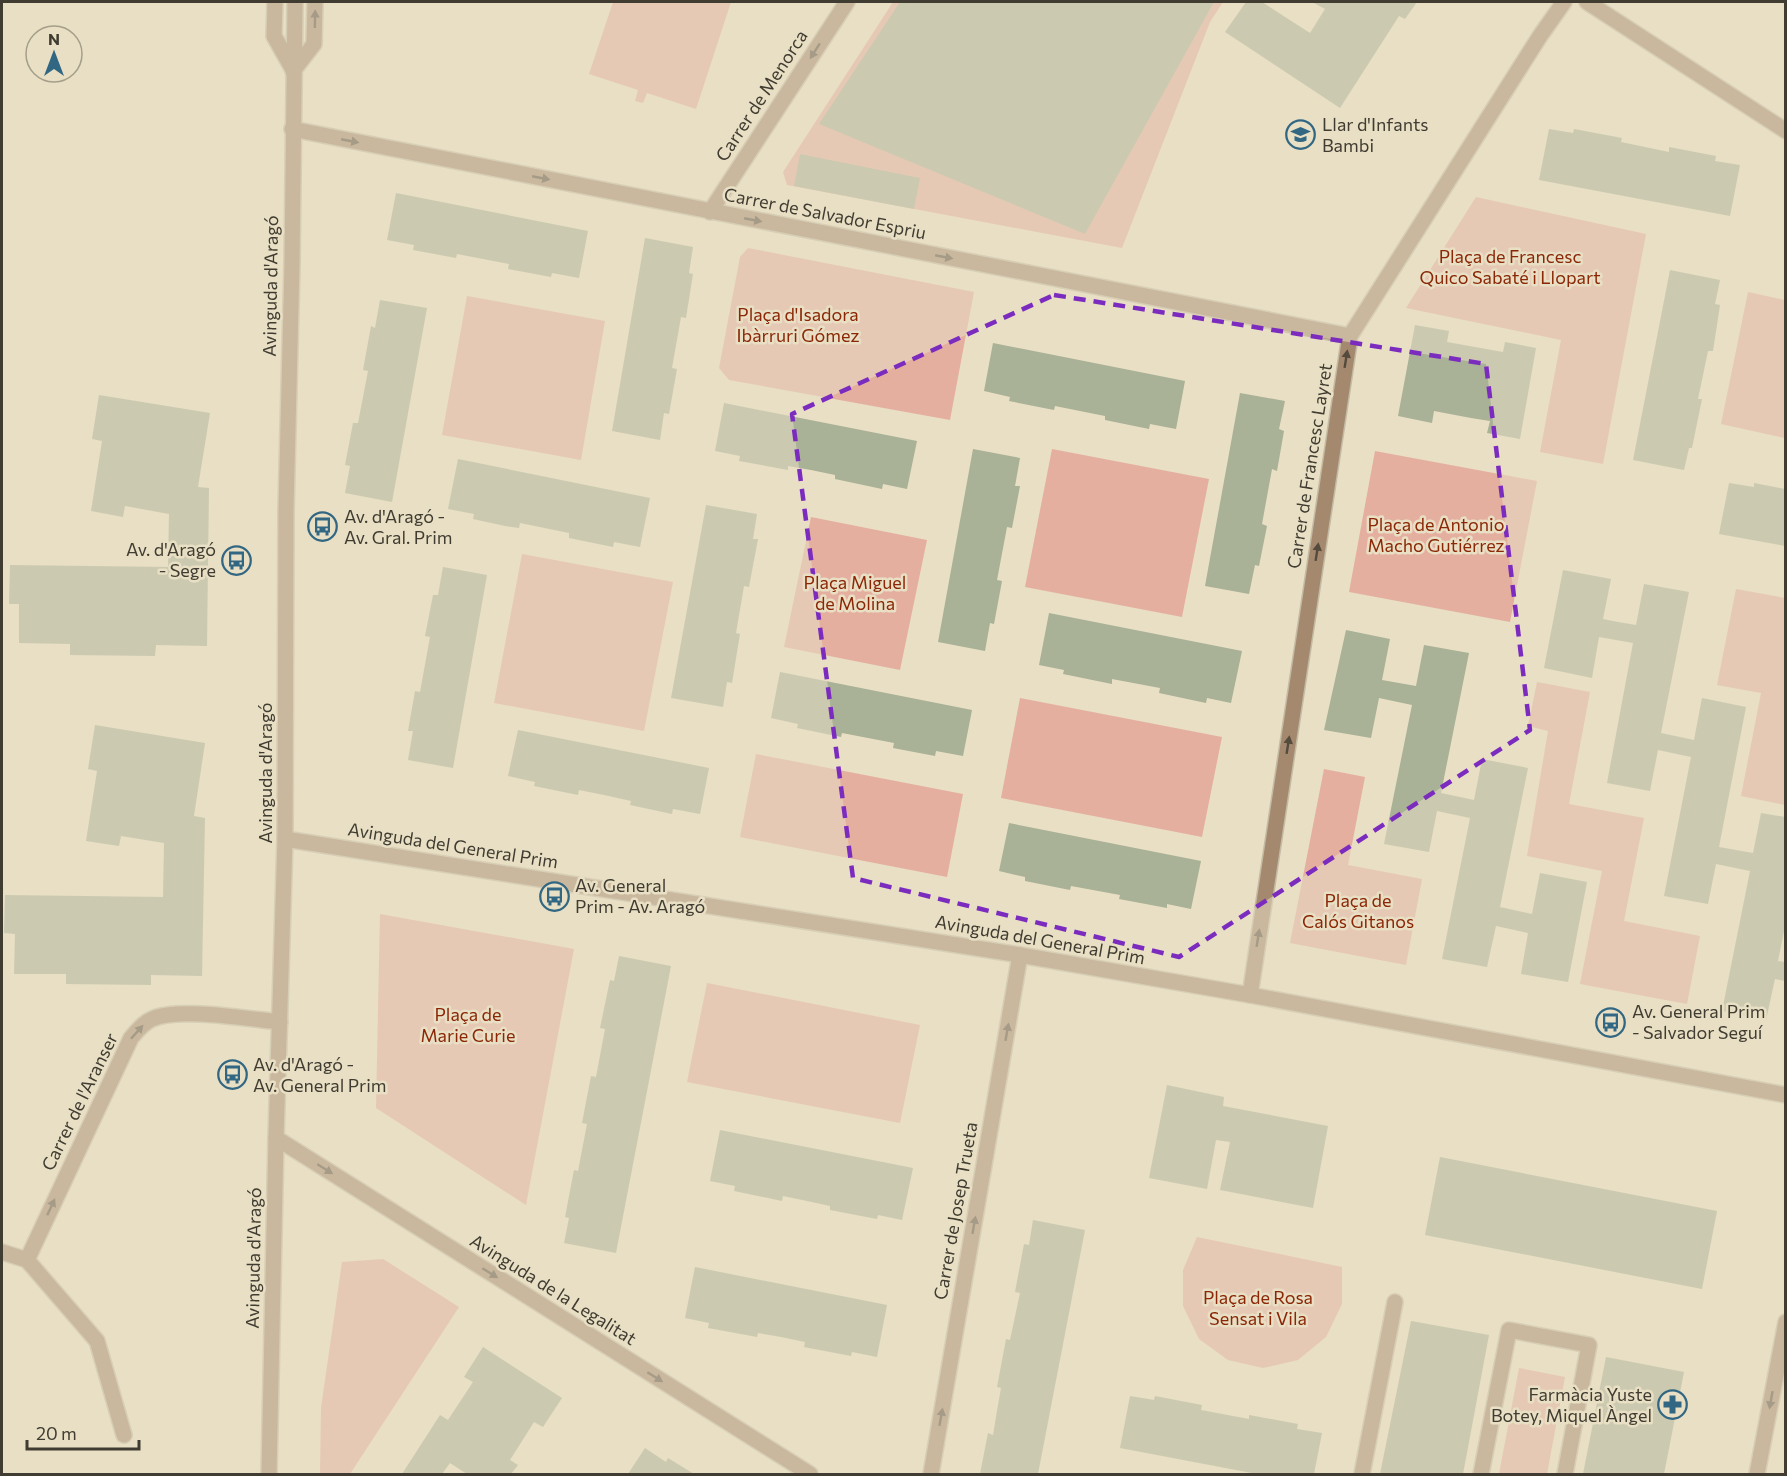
<svg xmlns="http://www.w3.org/2000/svg" width="1787" height="1476" font-family="Commissioner,sans-serif">
	<style>
		.green { fill: #e5afa0 }
		.building { fill: #a9b197 }
		.lines { fill: none; stroke-linecap: round; stroke-linejoin: round }
		.minor-casing { stroke: #c3bba4; stroke-width: 18 }
		.minor { stroke: #a5896f; stroke-width: 15 }
		.oneway { fill: #544b3d }
		.marked { fill: none; stroke: #7b2cbf; stroke-width: 4.5; stroke-dasharray: 12 8; stroke-linejoin: round }
		.labels { text-anchor: middle; stroke-width: 5; stroke-linejoin: round; paint-order: stroke }
		.street-label { font-size: 18px; fill: #403c31; stroke: #e8dfc4 }
		.poi-label { font-size: 18px; fill: #403c31; stroke: #e8dfc4; text-anchor: start }
		.park-label { font-size: 18px; fill: #8b2707; stroke: #e8dfc4 }
	</style>
	<rect width="100%" height="100%" fill="#e8dfc4"/>
	<g class="green">
		<path d="M613,2H731L696,109L647,93L643,103L635,101L638,90L589,74Z"/>
		<path d="M893,2H1223L1210,22L1122,248L787,185L783,172Z"/>
		<path d="M1476,197L1646,234L1603,464L1540,452L1561,340L1406,308Z"/>
		<path d="M748,248L974,292L950,420L729,380L719,368L740,257Z"/>
		<path d="M1748,292L1785,300V438L1721,424Z"/>
		<path d="M467,296L605,321L581,460L442,435Z"/>
		<path d="M1052,449L1209,479L1182,617L1025,587Z"/>
		<path d="M1375,451L1537,481L1510,622L1349,592Z"/>
		<path d="M811,517L927,540L900,670L784,647Z"/>
		<path d="M522,554L673,582L644,731L494,703Z"/>
		<path d="M1736,589L1785,598V805L1741,796L1761,693L1717,685Z"/>
		<path d="M1537,682L1590,692L1569,804L1644,818L1624,921L1700,936L1687,1004L1580,984L1602,871L1527,856L1548,731L1528,726Z"/>
		<path d="M1020,698L1222,737L1202,837L1001,798Z"/>
		<path d="M756,754L963,794L947,877L740,837Z"/>
		<path d="M1324,769L1365,777L1348,865L1422,879L1406,965L1290,943Z"/>
		<path d="M380,914L574,949L526,1205L376,1108Z"/>
		<path d="M707,983L920,1025L900,1123L687,1082Z"/>
		<path d="M1197,1237L1342,1267V1304L1326,1337L1298,1360L1263,1368L1228,1360L1199,1339L1183,1306V1270Z"/>
		<path d="M383,1259L459,1307L350,1474H320L321,1408L342,1262Z"/>
		<path d="M1519,1368L1565,1377L1547,1474H1499Z"/>
	</g>
	<g class="building">
		<path d="M900,2H1214L1085,234L819,124Z"/>
		<path d="M1246,2H1262L1310,33L1325,9L1312,2H1417L1405,19L1399,16L1340,108L1225,32Z"/>
		<path d="M1549,129L1573,133L1574,129L1622,138L1621,142L1669,152V147L1716,156L1715,161L1740,165L1730,216L1539,180Z"/>
		<path d="M800,154L920,178L914,209L794,186Z"/>
		<path d="M396,193L588,231L579,278L552,273L551,277L508,269L509,264L457,254L456,258L413,250L414,245L387,240Z"/>
		<path d="M645,238L693,247L689,273L693,274L686,318L681,317L672,368L677,369L669,414L664,413L660,440L612,431Z"/>
		<path d="M1670,270L1720,280L1715,304L1720,305L1713,351H1708L1698,399H1702L1692,448H1689L1684,470L1633,460Z"/>
		<path d="M380,300L427,308L392,502L345,493L350,466L345,465L353,423H358L368,371L363,370L371,326L375,328Z"/>
		<path d="M1415,325L1449,331L1447,342L1503,352L1505,342L1536,348L1520,439L1487,433L1490,421L1471,418L1434,411L1432,423L1398,416Z"/>
		<path d="M993,343L1185,381L1176,429L1150,424L1149,429L1105,420V416L1055,406L1054,410L1009,401L1010,397L984,391Z"/>
		<path d="M1240,393L1285,401L1279,429L1284,431L1277,471L1272,469L1262,524L1267,526L1259,566L1255,565L1249,594L1205,586Z"/>
		<path d="M99,395L210,413L198,487L209,488L207,646L156,645L155,656L70,655V644L19,643V604H9L10,565L168,567L169,514L125,506L123,517L91,511L102,441L92,439Z"/>
		<path d="M724,403L917,441L907,489L883,484L882,489L835,479V475L811,470L788,466V470L739,461L740,456L715,451Z"/>
		<path d="M973,449L1020,458L1015,486H1020L1012,528L1007,527L997,580L1002,581L994,624L990,623L985,651L938,642Z"/>
		<path d="M458,459L650,498L640,547L614,542L613,547L569,538V533L520,523L519,528L505,526L473,519L474,514L448,509Z"/>
		<path d="M1729,483L1754,487V483L1785,489V546L1719,534Z"/>
		<path d="M706,505L757,514L753,539H758L749,587L744,586L736,633L740,634L732,683L727,682L723,707L671,698Z"/>
		<path d="M443,567L487,575L453,768L408,760L413,731H408L415,691L420,692L430,637L425,636L433,595H438Z"/>
		<path d="M1563,570L1611,579L1603,619L1618,622L1636,625L1644,584L1689,592L1661,733L1694,740L1702,698L1746,707L1719,847L1753,853L1761,813L1785,817V926L1778,961L1785,962V981L1775,979L1766,1020L1722,1011L1750,871L1716,864L1708,904L1664,896L1691,757L1658,750L1650,791L1607,783L1633,643L1599,637L1592,678L1544,668Z"/>
		<path d="M1049,613L1242,651L1231,703L1207,698L1206,703L1159,693L1160,688L1112,679V684L1063,674L1064,670L1039,665Z"/>
		<path d="M1346,630L1390,639L1382,680L1416,686L1424,645L1469,653L1441,793L1474,800L1482,759L1528,768L1500,907L1532,914L1540,873L1587,882L1568,982L1521,974L1528,933L1496,926L1487,967L1442,959L1470,818L1437,811L1429,852L1384,844L1412,705L1379,698L1371,738L1324,730Z"/>
		<path d="M780,672L972,710L963,756L936,751L935,756L893,748L894,743L842,733L841,737L797,728L798,724L771,718Z"/>
		<path d="M95,725L205,743L194,816L205,818L202,976L151,975V985L66,984V974H14L15,934L4,933L5,895L163,897L164,843L121,836L119,846L86,841L97,771L88,769Z"/>
		<path d="M518,730L709,768L700,814L673,809L672,814L630,805L631,801L604,795L579,790L578,795L534,786L535,782L508,776Z"/>
		<path d="M1009,823L1201,861L1191,909L1167,904V908L1119,899L1120,895L1071,886L1070,890L1025,881V877L999,871Z"/>
		<path d="M619,956L671,966L616,1253L564,1243L569,1218L565,1217L574,1170L578,1171L587,1124L582,1123L591,1076L596,1077L605,1029L600,1028L610,980L614,981Z"/>
		<path d="M1167,1085L1224,1097L1223,1106L1328,1126L1313,1208L1220,1190L1230,1142L1216,1140L1207,1189L1149,1178Z"/>
		<path d="M720,1130L913,1168L902,1220L878,1215L877,1219L830,1210V1206L807,1201L783,1196L782,1201L734,1191L735,1186L710,1181Z"/>
		<path d="M1440,1157L1717,1211L1702,1289L1425,1235Z"/>
		<path d="M1033,1220L1085,1230L1038,1474H980L988,1433L993,1435L997,1411L1001,1388L997,1387L1006,1339L1010,1340L1020,1293L1015,1292L1024,1244L1029,1245Z"/>
		<path d="M695,1267L887,1305L877,1357L852,1352L851,1356L804,1347L805,1342L781,1337L758,1333L757,1337L708,1328L709,1323L685,1318Z"/>
		<path d="M1411,1321L1489,1335L1463,1474H1380Z"/>
		<path d="M483,1347L562,1398L543,1427L534,1422L510,1460L518,1465L511,1474H467L450,1463L442,1474H402L440,1415L448,1420L473,1382L464,1377Z"/>
		<path d="M1606,1357L1684,1372L1664,1474H1583Z"/>
		<path d="M1130,1396L1154,1400L1155,1396L1202,1405L1201,1410L1249,1419V1415L1298,1424L1297,1429L1322,1433L1314,1474H1257L1120,1448Z"/>
		<path d="M645,1448L666,1462L668,1458L694,1474H628Z"/>
	</g>
	<g class="lines">
		<defs>
			<g id="minor">
				<path d="M275,2L274,36L292,68"/>
				<path d="M1587,2L1786,131"/>
				<path d="M293,71L314,44L315,2"/>
				<path d="M292,129L1350,336"/>
				<path d="M710,212L847,2"/>
				<path d="M285,839L1020,955L1250,995L1786,1095"/>
				<path d="M1250,995L1350,336L1540,36L1564,2"/>
				<path d="M276,1138L810,1474"/>
				<path d="M2,1252L27,1260L97,1341L124,1435"/>
				<path d="M27,1260L131,1038C137,1031 143,1023 152,1019C179,1007 248,1019 280,1022"/>
				<path d="M269,1474L276,1138L285,839L286,510L292,264L295,2"/>
				<path d="M931,1474L1020,955"/>
				<path d="M1362,1474L1395,1302"/>
				<path d="M1481,1474L1509,1330L1589,1345L1565,1474"/>
				<path d="M1757,1474L1786,1322"/>
			</g>
		</defs>
		<use href="#minor" class="minor-casing"/>
		<use href="#minor" class="minor"/>
	</g>
	<defs><path id="oneway-solid" d="M-6-.8H1V-3.2L6.5 0L1 3.2V.8H-6Z" transform="scale(1.5)"/></defs>
	<g class="oneway">
		<use href="#oneway-solid" transform="translate(315 19) rotate(-89)"/>
		<use href="#oneway-solid" transform="translate(815 51) rotate(123)"/>
		<use href="#oneway-solid" transform="translate(350 141) rotate(11)"/>
		<use href="#oneway-solid" transform="translate(541 178) rotate(11)"/>
		<use href="#oneway-solid" transform="translate(753 220) rotate(11)"/>
		<use href="#oneway-solid" transform="translate(944 257) rotate(11)"/>
		<use href="#oneway-solid" transform="translate(1346 359) rotate(-81)"/>
		<use href="#oneway-solid" transform="translate(1317 552) rotate(-81)"/>
		<use href="#oneway-solid" transform="translate(1288 745) rotate(-81)"/>
		<use href="#oneway-solid" transform="translate(1258 938) rotate(-81)"/>
		<use href="#oneway-solid" transform="translate(137 1032) rotate(-48)"/>
		<use href="#oneway-solid" transform="translate(1007 1032) rotate(-80)"/>
		<use href="#oneway-solid" transform="translate(325 1169) rotate(32)"/>
		<use href="#oneway-solid" transform="translate(51 1207) rotate(-65)"/>
		<use href="#oneway-solid" transform="translate(974 1225) rotate(-80)"/>
		<use href="#oneway-solid" transform="translate(490 1273) rotate(32)"/>
		<use href="#oneway-solid" transform="translate(655 1377) rotate(32)"/>
		<use href="#oneway-solid" transform="translate(1771 1400) rotate(100)"/>
		<use href="#oneway-solid" transform="translate(941 1417) rotate(-80)"/>
	</g>
	<path d="M0 0H1787V1476H0ZM1054,295L1486,364L1530,730L1179,957L853,878L792,414Z" fill="#e8dfc4" fill-opacity=".55" fill-rule="evenodd"/>
	<path class="marked" d="M1054,295L1486,364L1530,730L1179,957L853,878L792,414Z"/>
	<defs>
		<symbol id="school-ring" viewBox="-11 -11 22 22"><circle r="9.5" fill="#e8dfc4" stroke="#326783" stroke-width="1.5"/><path d="M0-5L7-2L0 1L-7-2ZM-4 1L0 2.5L4 1V4Q0 6-4 4Z" fill="#326783"/></symbol>
		<symbol id="bus-ring" viewBox="-11 -11 22 22"><circle r="9.5" fill="#e8dfc4" stroke="#326783" stroke-width="1.5"/><path d="M-5-6H5V4H4V6H2V4H-2V6H-4V4H-5ZM-3.5-4V0h7V-4ZM-3.5 1.2v1.5H-2V1.2ZM2 1.2v1.5H3.5V1.2Z" fill="#326783"/></symbol>
		<symbol id="pharmacy-ring" viewBox="-11 -11 22 22"><circle r="9.5" fill="#e8dfc4" stroke="#326783" stroke-width="1.5"/><path d="M-2-6h4v4h4v4h-4v4h-4v-4h-4v-4h4Z" fill="#326783"/></symbol>
	</defs>
	<g fill-rule="evenodd">
		<use href="#school-ring" x="1284" y="118" width="33" height="33"/>
		<use href="#bus-ring" x="306" y="510" width="33" height="33"/>
		<use href="#bus-ring" x="220" y="544" width="33" height="33"/>
		<use href="#bus-ring" x="538" y="880" width="33" height="33"/>
		<use href="#bus-ring" x="1594" y="1006" width="33" height="33"/>
		<use href="#bus-ring" x="216" y="1058" width="33" height="33"/>
		<use href="#pharmacy-ring" x="1656" y="1388" width="33" height="33"/>
	</g>
	<g class="labels">
		<g class="street-label">
			<text transform="translate(762 96) rotate(-57)" y="6">Carrer de Menorca</text>
			<text transform="translate(825 214) rotate(11)" y="6">Carrer de Salvador Espriu</text>
			<text transform="translate(271 286) rotate(-89)" y="6">Avinguda d'Aragó</text>
			<text transform="translate(1310 466) rotate(-81)" y="6">Carrer de Francesc Layret</text>
			<text transform="translate(266 773) rotate(-90)" y="6">Avinguda d'Aragó</text>
			<text transform="translate(453 846) rotate(9)" y="6">Avinguda del General Prim</text>
			<text transform="translate(1040 940) rotate(10)" y="6">Avinguda del General Prim</text>
			<text transform="translate(80 1102) rotate(-64)" y="6">Carrer de l'Aranser</text>
			<text transform="translate(956 1211) rotate(-80)" y="6">Carrer de Josep Trueta</text>
			<text transform="translate(254 1258) rotate(-89)" y="6">Avinguda d'Aragó</text>
			<text transform="translate(553 1290) rotate(32)" y="6">Avinguda de la Legalitat</text>
		</g>
		<g class="poi-label">
			<text x="1322" y="131">Llar d'Infants<tspan x="1322" dy="21">Bambi</tspan></text>
			<text x="344" y="523">Av. d'Aragó -<tspan x="344" dy="21">Av. Gral. Prim</tspan></text>
			<text x="216" y="556" text-anchor="end">Av. d'Aragó<tspan x="216" dy="21">- Segre</tspan></text>
			<text x="575" y="892">Av. General<tspan x="575" dy="21">Prim - Av. Aragó</tspan></text>
			<text x="1632" y="1018">Av. General Prim<tspan x="1632" dy="21">- Salvador Seguí</tspan></text>
			<text x="253" y="1071">Av. d'Aragó -<tspan x="253" dy="21">Av. General Prim</tspan></text>
			<text x="1652" y="1401" text-anchor="end">Farmàcia Yuste<tspan x="1652" dy="21">Botey, Miquel Àngel</tspan></text>
		</g>
		<g class="park-label">
			<text x="1510" y="263">Plaça de Francesc<tspan x="1510" dy="21">Quico Sabaté i Llopart</tspan></text>
			<text x="798" y="321">Plaça d'Isadora<tspan x="798" dy="21">Ibàrruri Gómez</tspan></text>
			<text x="1436" y="531">Plaça de Antonio<tspan x="1436" dy="21">Macho Gutiérrez</tspan></text>
			<text x="855" y="589">Plaça Miguel<tspan x="855" dy="21">de Molina</tspan></text>
			<text x="1358" y="907">Plaça de<tspan x="1358" dy="21">Calós Gitanos</tspan></text>
			<text x="468" y="1021">Plaça de<tspan x="468" dy="21">Marie Curie</tspan></text>
			<text x="1258" y="1304">Plaça de Rosa<tspan x="1258" dy="21">Sensat i Vila</tspan></text>
		</g>
	</g>
	<rect width="1787" height="1476" fill="none" stroke="#403c31" stroke-width="6"/>
	<g transform="translate(54 54)"><circle r="28" fill="#e8dfc4" stroke="#a59e89" stroke-width="1.5"/>
	<path d="M0-4.5L10 22L0 15L-10 22Z" fill="#326783"/>
	<text y="-9" font-size="16" font-weight="bold" text-anchor="middle" fill="#403c31">N</text>
	</g>
	<path d="M27 1440v9h112v-9" fill="none" stroke="#403c31" stroke-width="3"/>
	<text x="36" y="1440" font-size="18" fill="#403c31" stroke="#e8dfc4" stroke-width="4.5" paint-order="stroke">20 m</text>
</svg>
